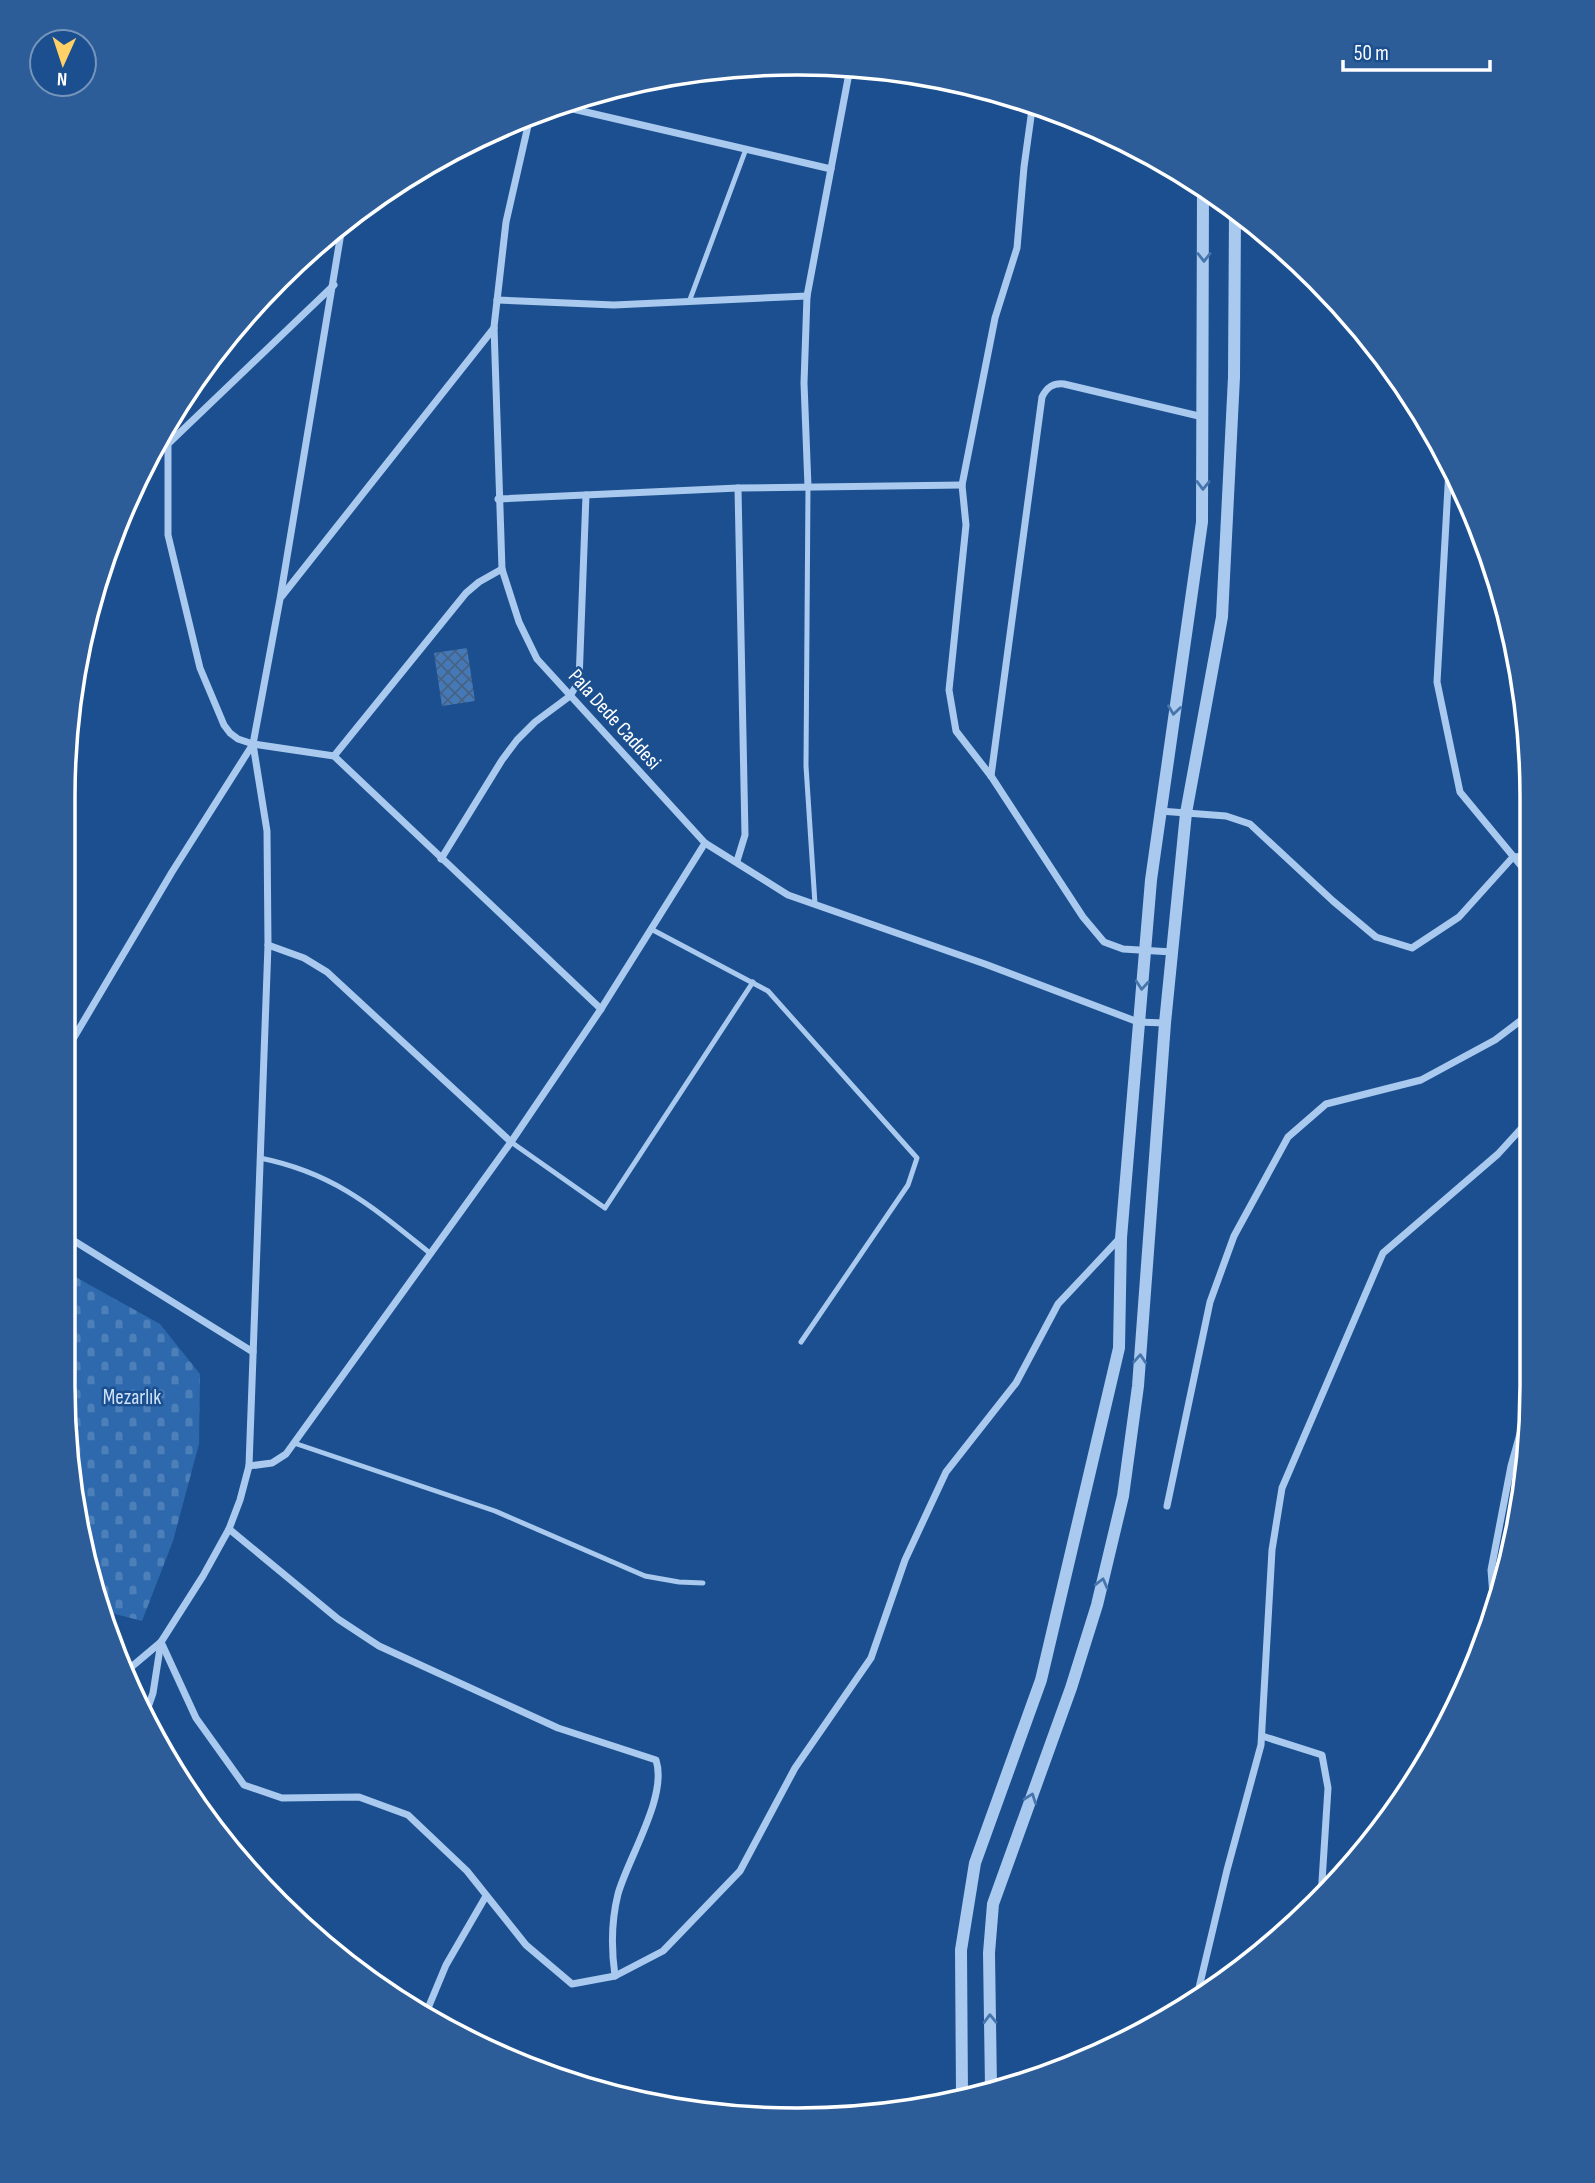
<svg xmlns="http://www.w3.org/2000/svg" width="1595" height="2183" font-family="'Sofia Sans Condensed',sans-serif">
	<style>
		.cemetery { fill: url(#cemetery-stones) }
		.building { fill: url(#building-cross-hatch) }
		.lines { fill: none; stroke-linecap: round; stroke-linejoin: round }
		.service { stroke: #a9c9ee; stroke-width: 5 }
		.minor { stroke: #a9c9ee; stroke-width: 7 }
		.tertiary { stroke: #a9c9ee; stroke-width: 12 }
		.oneway { stroke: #4674ac }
		.labels { text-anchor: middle; stroke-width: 5; stroke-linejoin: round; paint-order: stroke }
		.street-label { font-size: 21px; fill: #fff; stroke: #1b4f8f }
		.park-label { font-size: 21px; fill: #cfe3fa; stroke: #1b4f8f }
		.rim { fill: none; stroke: #fff; stroke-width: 3.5 }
	</style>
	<defs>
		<pattern id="cemetery-stones" width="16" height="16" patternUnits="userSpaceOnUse" patternTransform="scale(1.75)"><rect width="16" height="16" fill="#2e69ad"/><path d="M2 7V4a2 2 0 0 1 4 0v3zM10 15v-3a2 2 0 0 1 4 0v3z" fill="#4d80b9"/></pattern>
		<pattern id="building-cross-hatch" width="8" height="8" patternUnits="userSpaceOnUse" patternTransform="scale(1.75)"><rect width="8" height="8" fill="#4478b7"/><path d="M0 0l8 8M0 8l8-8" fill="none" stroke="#486282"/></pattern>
	</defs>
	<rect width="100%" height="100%" fill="#1b4f8f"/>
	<path class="cemetery" d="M63,1270L160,1324L200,1374L199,1444L173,1541L142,1621L100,1610L88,1576L63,1386Z"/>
	<path class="building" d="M467,648L475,701L442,706L434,653Z"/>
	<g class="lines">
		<g class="service">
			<path d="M689,302L746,149"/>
			<path d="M808,487L806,766L815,904"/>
			<path d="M651,929L768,991L917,1158L908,1185L801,1342"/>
			<path d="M511,1142L605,1208L753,982"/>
			<path d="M260,1158C335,1173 374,1208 431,1254"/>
			<path d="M294,1443L495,1511L645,1576L679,1582L703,1583"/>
		</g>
		<g class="minor">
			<path d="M1033,102L1024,167L1017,248L995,318L962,485L966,525L949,690L956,731L991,776L1083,917L1104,942L1123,949L1172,952"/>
			<path d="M560,106L831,169"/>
			<path d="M530,117L506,222L494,327L502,569L519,622L537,659L705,843L788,895L985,964L1138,1022L1165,1023"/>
			<path d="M343,227L365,206"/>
			<path d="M497,300L614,305L807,296"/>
			<path d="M168,424V535L200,668L224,725L230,733L238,739L253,744L334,756L601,1009"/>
			<path d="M168,444L334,285"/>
			<path d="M1449,469L1437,682L1460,792L1527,873"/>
			<path d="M808,487L804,383L807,296L850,68"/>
			<path d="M498,499L738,488L962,485"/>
			<path d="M282,596L494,328"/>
			<path d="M334,756L466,593L479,582L502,569"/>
			<path d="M991,776L1042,397C1047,387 1053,383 1064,384L1203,417"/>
			<path d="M1160,811L1226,816L1250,824L1333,901L1376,937L1412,948L1459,917L1513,857L1527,856"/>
			<path d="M441,859L502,760L517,740L535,722L570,696L579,681L586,495"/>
			<path d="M737,861L745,835L738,488"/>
			<path d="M268,945L304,958L327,972L511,1142"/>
			<path d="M63,1056L172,872L253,744L280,599L343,221"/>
			<path d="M63,1234L253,1352"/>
			<path d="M1526,1418L1529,1441"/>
			<path d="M249,1466L272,1463L286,1454L511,1142L601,1009L705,843"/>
			<path d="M1167,1506L1210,1302L1234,1236L1288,1137L1326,1104L1421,1080L1495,1040L1528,1015"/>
			<path d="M229,1529L338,1619L379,1646L558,1728L656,1760C668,1796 628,1858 618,1894C611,1922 611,1948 615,1976"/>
			<path d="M1494,1609L1491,1570L1511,1466L1530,1398"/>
			<path d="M123,1674L161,1642L196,1718L244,1785L282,1798L359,1797L408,1815L467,1871L526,1945L572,1984L615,1976L663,1951L740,1871L795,1768L871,1658L905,1560L946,1472L1016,1383L1058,1304L1120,1238"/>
			<path d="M145,1716L153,1693L161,1642L203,1576L229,1529L240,1500L249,1466L268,945L267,831L253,744"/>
			<path d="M1262,1736L1322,1755L1328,1788L1321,1897"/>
			<path d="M1197,1996L1227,1870L1261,1745L1272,1550L1282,1488L1383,1253L1498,1154L1528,1121"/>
			<path d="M426,2013L446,1965L486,1896"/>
		</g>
		<g class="tertiary">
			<path d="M991,2088L989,1953L993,1904L1071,1688L1097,1605L1123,1496L1138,1386L1165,1023L1186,813L1222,617L1234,377L1235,212"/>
			<path d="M962,2095L961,1950L975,1863L1041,1680L1119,1348L1121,1238L1151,880L1202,522L1203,189"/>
		</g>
	</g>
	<defs><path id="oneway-chevron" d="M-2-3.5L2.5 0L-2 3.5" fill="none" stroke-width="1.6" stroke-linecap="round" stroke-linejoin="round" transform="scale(1.75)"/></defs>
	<g class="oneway">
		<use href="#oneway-chevron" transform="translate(1204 257) rotate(90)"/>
		<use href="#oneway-chevron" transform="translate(1203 485) rotate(91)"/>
		<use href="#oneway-chevron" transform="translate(1174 710) rotate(98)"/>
		<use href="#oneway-chevron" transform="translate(1142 985) rotate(95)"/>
		<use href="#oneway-chevron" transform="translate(1140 1359) rotate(-86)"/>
		<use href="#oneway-chevron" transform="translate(1102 1583) rotate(-76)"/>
		<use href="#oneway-chevron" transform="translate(1031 1798) rotate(-70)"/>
		<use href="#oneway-chevron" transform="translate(990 2019) rotate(-91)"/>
	</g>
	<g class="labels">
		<g class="street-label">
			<text transform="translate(615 719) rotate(48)" y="7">Pala Dede Caddesi</text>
		</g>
		<g class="park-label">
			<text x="132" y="1404">Mezarlık</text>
		</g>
	</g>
	<path d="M0 0H1595V2183H0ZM797 75H798A722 722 0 0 1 1520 797V1386A722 722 0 0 1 798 2108H797A722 722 0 0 1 75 1386V797A722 722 0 0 1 797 75Z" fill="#2d5d98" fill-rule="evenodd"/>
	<path class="rim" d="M797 75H798A722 722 0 0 1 1520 797V1386A722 722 0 0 1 798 2108H797A722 722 0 0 1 75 1386V797A722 722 0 0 1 797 75Z"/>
	<g transform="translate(63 63) rotate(183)"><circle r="33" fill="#1b4f8f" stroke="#7695bc" stroke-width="2"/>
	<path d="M0-5L12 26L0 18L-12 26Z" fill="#ffd166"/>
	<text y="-10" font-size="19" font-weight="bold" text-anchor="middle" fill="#ffffff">N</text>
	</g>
	<path d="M1343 60v10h147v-10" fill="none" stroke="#ffffff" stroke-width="3.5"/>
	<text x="1354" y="60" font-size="21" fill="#ffffff" stroke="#1b4f8f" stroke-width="5" paint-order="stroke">50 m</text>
</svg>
